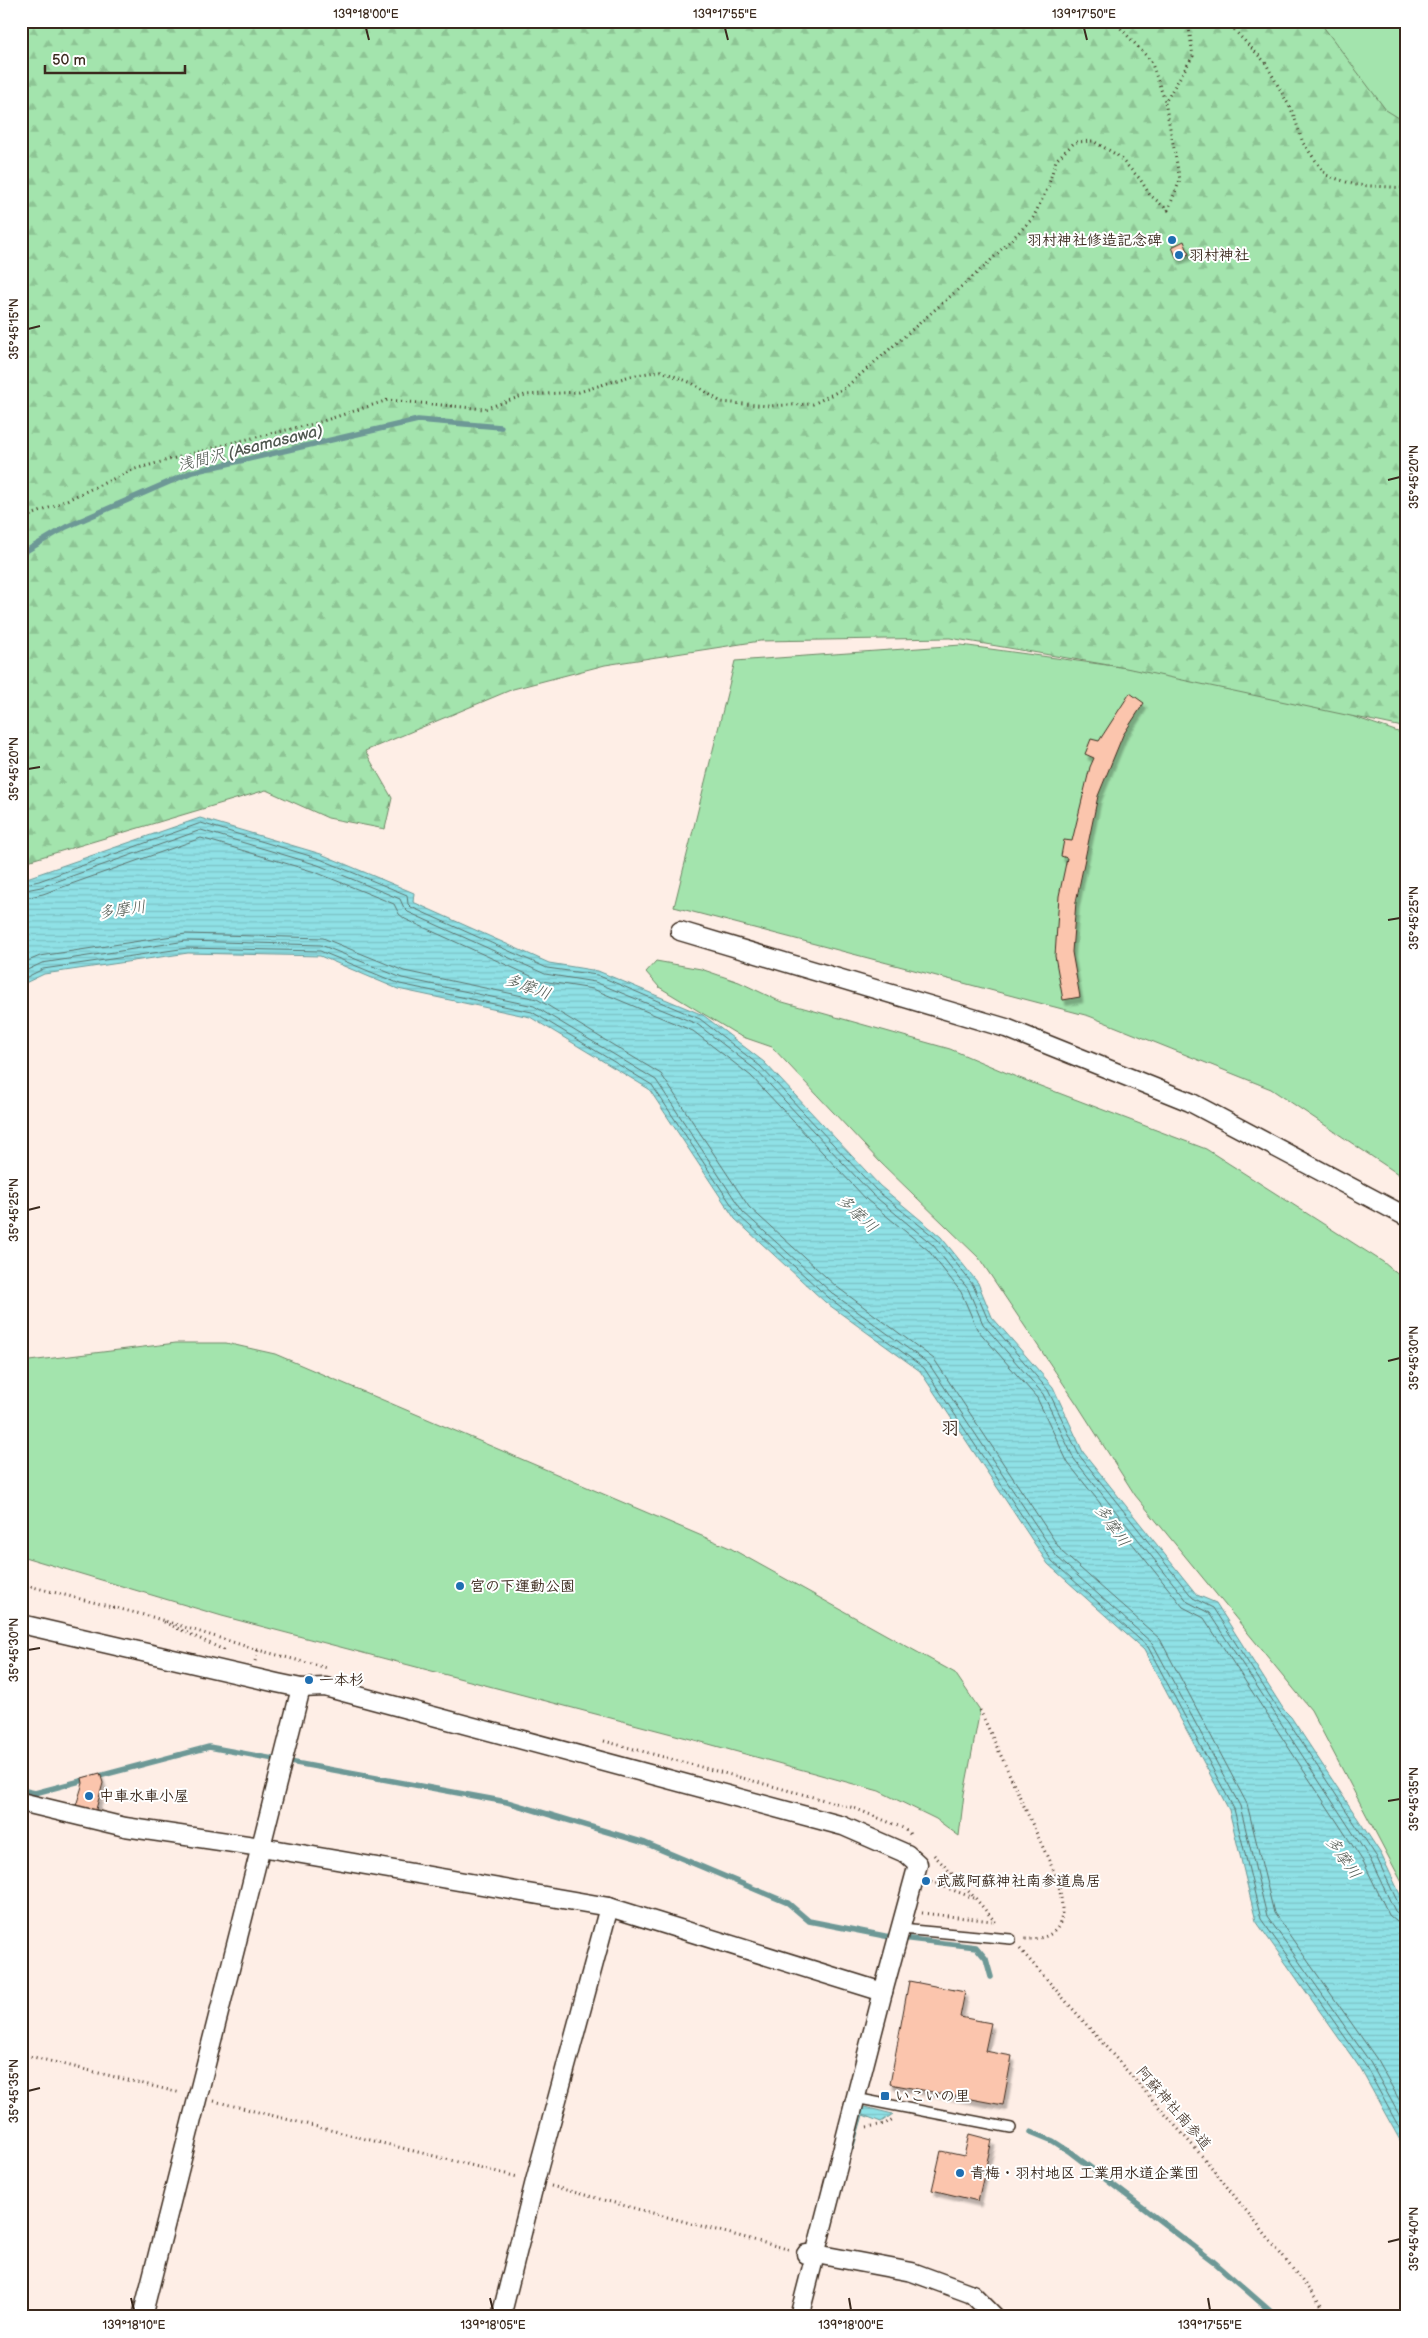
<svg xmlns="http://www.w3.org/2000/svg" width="1428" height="2338" font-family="'Balsamiq Sans','Klee One',sans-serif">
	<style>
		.grass { fill: #a3e4ad; stroke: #6f8766 }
		.forest { fill: url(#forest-firs); stroke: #6f8766 }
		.water { fill: url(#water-rules); stroke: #6d9896 }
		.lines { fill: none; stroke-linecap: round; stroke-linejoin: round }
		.shore { stroke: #5d736e; stroke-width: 1 }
		.stream { stroke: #6d9896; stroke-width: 5.5 }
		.building { fill: #fbc5ad; stroke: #3b2a1e; filter: url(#shadow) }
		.lane-casing { stroke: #3b2a1e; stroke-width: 12 }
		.street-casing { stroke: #3b2a1e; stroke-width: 21 }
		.path { stroke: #3b2a1e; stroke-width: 3; stroke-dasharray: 1 4; stroke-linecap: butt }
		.lane { stroke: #fff; stroke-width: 9 }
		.street { stroke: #fff; stroke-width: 18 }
		.ticks { fill: none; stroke: #3b2a1e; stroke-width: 2 }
		.poi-dot { fill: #1f6fb2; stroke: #fff; stroke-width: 2 }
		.labels { text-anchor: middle; stroke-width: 4; stroke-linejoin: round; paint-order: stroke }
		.poi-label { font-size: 15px; font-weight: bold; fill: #3b2a1e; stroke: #fff; text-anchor: start }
		.street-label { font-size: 15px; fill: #3b2a1e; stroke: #fff }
		.water-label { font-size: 16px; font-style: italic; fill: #505850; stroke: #fff }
		.quarter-label { font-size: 18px; font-weight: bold; fill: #3b2a1e; stroke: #fff }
		.neatline { fill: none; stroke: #3b2a1e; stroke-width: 2 }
		.ticks-label { font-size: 12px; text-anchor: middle; fill: #3b2a1e }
	</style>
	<defs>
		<pattern id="forest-firs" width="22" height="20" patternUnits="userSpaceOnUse" patternTransform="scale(1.25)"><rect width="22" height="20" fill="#a3e4ad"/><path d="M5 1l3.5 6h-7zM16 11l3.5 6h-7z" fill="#8dc494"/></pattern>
		<pattern id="water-rules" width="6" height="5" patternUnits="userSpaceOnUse" patternTransform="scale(1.25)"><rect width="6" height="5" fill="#8fe1e6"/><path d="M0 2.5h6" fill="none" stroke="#7cc1c5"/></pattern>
		<filter id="shadow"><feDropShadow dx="3" dy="5.5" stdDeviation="1" flood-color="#0004"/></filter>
	</defs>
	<rect width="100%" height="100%" fill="#feeee6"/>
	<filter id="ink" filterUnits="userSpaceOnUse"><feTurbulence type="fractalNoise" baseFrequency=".02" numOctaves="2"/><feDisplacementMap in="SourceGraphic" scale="10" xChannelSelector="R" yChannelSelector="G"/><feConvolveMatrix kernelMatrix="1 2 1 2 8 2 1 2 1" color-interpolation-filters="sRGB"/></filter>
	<g filter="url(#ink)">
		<g class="grass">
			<path d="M1264,21H1407V153Z"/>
			<path d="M961,645L1267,687L1407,735V1180L1271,1089L1089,1016L674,907L735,661Z"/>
			<path d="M656,961L701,969L739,982L779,1001L950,1049L1014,1076L1206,1149L1383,1262L1407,1282V1892L1311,1710L1135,1495L1077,1404L979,1258L880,1162L772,1047L740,1036L659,987L646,972Z"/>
			<path d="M176,1343H226L275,1354L730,1548L955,1673L980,1710L964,1794L959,1836L936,1819L879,1791L687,1738L222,1616L21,1556V1362Z"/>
		</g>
		<path class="forest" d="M21,21H1319L1386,110L1407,123V728L1126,668L950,638L760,641L605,665L513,689L365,751L392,798L385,829L328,818L266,790L21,863Z"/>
		<g class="water">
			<path d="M200,818L321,854L414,893L413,902L549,963L598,971L703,1015L764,1062L880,1186L941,1237L978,1283L992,1317L1053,1387L1083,1452L1197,1595L1216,1603L1284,1710L1291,1717L1381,1854L1407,1909V2153L1360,2068L1256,1921L1229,1810L1144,1650L1048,1564L920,1371L825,1302L735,1219L649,1089L530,1017L398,989L320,956L188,953L44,974L21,985V880Z"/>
			<path d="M860,2106L893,2114L881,2122L863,2115L853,2150H849Z"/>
		</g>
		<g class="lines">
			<g class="shore">
				<path d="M21,885L39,881L201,823L320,859L407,895L408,904L411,907L547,968L597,975L700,1019L760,1066L876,1190L938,1240L973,1285L988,1320L1048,1390L1079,1455L1193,1598L1213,1608L1280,1712L1287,1720L1376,1856L1400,1907L1407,1910"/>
				<path d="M21,891L41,887L201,830L318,865L400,899L404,908L408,912L545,974L595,982L697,1024L756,1070L872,1194L933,1245L968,1289L983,1324L1043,1394L1074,1459L1188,1602L1209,1613L1370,1859L1395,1911L1400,1915L1407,1916"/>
				<path d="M21,899L43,894L201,838L315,872L394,904L399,914L405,919L542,981L593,989L693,1031L751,1076L867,1200L928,1250L961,1292L977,1329L1037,1398L1068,1463L1183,1607L1204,1618L1364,1863L1389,1915L1397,1922L1407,1924"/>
				<path d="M21,964L40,956L186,934L323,938L404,971L537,999L661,1074L749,1207L837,1287L934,1359L1062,1552L1160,1639L1247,1804L1274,1913L1376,2058L1407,2114"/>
				<path d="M21,973L42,963L186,941L321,945L402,978L534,1006L656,1080L743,1212L832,1293L929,1364L1057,1557L1153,1644L1240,1806L1267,1916L1370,2062L1407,2129"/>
				<path d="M21,980L43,969L187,948L320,951L400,984L532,1012L652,1085L739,1216L829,1298L924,1368L1052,1561L1148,1647L1234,1809L1261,1919L1365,2065L1407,2142"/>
			</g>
			<g class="stream">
				<path d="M21,554L66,527L192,472L418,420L501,427"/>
				<path d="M21,1790L35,1793L209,1747L507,1802L645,1843L788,1903L809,1921L885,1936L976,1947L986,1959L991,1977"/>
				<path d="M1031,2132L1053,2141L1070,2152L1213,2261L1277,2317"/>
			</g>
		</g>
		<g class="building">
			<path d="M1184,241L1189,254L1177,259L1172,247Z"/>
			<path d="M1130,693L1144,703L1123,735L1098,796L1076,902L1072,952L1080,997L1063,1000L1055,956L1059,896L1067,858L1061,856L1064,840L1072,841L1090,767L1094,758L1085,754L1091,739L1099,741Z"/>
			<path d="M100,1773L103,1783L95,1813L75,1809L83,1783L82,1778Z"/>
			<path d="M909,1981L965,1992L960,2017L991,2023L985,2051L1012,2056L1003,2105L890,2084Z"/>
			<path d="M969,2134L992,2140L978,2201L932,2190L941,2151L964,2156Z"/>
		</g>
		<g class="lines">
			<defs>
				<g id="lane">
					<path d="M901,1929L1011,1939"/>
					<path d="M855,2098L1011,2128"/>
				</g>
				<g id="street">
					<path d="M680,931L1006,1028L1190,1102L1407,1217"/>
					<path d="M21,1624L277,1683L301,1688L325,1687L843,1826L907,1854L918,1864L883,1992L799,2317"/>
					<path d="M21,1802L125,1827L261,1847L609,1907L883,1992"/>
					<path d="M806,2254H816L912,2272L972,2294L995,2317"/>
					<path d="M142,2317L301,1688"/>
					<path d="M501,2317L535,2181L609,1907"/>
				</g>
			</defs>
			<use href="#lane" class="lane-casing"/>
			<use href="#street" class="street-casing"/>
			<g class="path">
				<path d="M1114,21L1151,61L1165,101"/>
				<path d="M1222,21L1234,30L1265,62L1293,113L1303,143L1326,175L1355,185L1407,188"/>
				<path d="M21,519L47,509L135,469L235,442L317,423L388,400L484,409L525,395L579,392L630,376L661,371L692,383L721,402L768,406L813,404L845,388L985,266L1033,218L1048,187L1056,160L1075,142L1093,141L1117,155L1140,179L1150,195L1168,210L1180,180L1165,102L1193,56L1188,21"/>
				<path d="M21,1584L152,1617L258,1650L327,1668"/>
				<path d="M164,1622L226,1651"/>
				<path d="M255,1661L258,1650"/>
				<path d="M980,1710L1057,1878C1065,1912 1069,1940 1024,1939"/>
				<path d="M604,1741L854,1808L903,1828L912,1836"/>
				<path d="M934,1855L976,1899L997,1924"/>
				<path d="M931,1882L974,1898"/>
				<path d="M922,1913L992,1921"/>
				<path d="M1020,1949L1208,2163L1331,2317"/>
				<path d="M21,2054L181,2093"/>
				<path d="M214,2101L518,2177"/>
				<path d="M867,2127L885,2124L893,2119"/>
				<path d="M551,2186L791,2250"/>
			</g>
			<use href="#lane" class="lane"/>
			<use href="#street" class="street"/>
		</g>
	</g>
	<path class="ticks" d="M366,28L369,40M725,28L728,40M1084,28L1087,40M28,329L40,326M1388,480L1400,477M28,769L40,767M1388,920L1400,918M28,1210L40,1207M1388,1361L1400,1358M28,1650L40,1648M1388,1801L1400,1799M28,2091L40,2088M1388,2242L1400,2239M131,2298L134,2310M490,2298L493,2310M849,2298L851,2310M1208,2298L1210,2310"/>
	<g class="poi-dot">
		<circle cx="1172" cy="240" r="5"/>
		<circle cx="1179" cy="255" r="5"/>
		<circle cx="460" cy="1586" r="5"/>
		<circle cx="309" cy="1680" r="5"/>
		<circle cx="89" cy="1796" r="5"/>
		<circle cx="926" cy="1881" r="5"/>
		<rect x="880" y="2091" width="10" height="10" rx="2.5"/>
		<circle cx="960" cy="2173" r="5"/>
	</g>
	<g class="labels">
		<g class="poi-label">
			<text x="1162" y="245" text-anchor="end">羽村神社修造記念碑</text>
			<text x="1189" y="260">羽村神社</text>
			<text x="470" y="1591">宮の下運動公園</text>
			<text x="319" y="1685">一本杉</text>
			<text x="99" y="1801">中車水車小屋</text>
			<text x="936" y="1886">武蔵阿蘇神社南参道鳥居</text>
			<text x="895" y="2101">いこいの里</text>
			<text x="970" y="2178">青梅・羽村地区 工業用水道企業団</text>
		</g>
		<g class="street-label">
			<text transform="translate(1174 2108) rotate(49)" y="5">阿蘇神社南参道</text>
		</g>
		<g class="water-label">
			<text transform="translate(250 447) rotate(-14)" y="6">浅間沢 (Asamasawa)</text>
			<text transform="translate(122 909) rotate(-8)" y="6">多摩川</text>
			<text transform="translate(528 986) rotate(20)" y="6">多摩川</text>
			<text transform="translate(858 1213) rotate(43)" y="6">多摩川</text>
			<text transform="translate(1113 1525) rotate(55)" y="6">多摩川</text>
			<text transform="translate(1344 1857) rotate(55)" y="6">多摩川</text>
		</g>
		<g class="quarter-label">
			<text x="950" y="1434">羽</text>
		</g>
	</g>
	<rect width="1428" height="2338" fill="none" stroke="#fff" stroke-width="55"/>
	<path d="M45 65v8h140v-8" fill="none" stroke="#3b2a1e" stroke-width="2.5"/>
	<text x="52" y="65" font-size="15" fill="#3b2a1e" stroke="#ffffff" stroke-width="4" paint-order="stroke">50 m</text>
	<rect x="28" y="28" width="1372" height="2282" class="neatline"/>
	<g class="ticks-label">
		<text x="366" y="18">139°18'00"E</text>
		<text x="725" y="18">139°17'55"E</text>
		<text x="1084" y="18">139°17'50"E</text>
		<text transform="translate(14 329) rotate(-90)" y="4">35°45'15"N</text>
		<text transform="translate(1414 477) rotate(-90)" y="4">35°45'20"N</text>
		<text transform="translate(14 769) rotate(-90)" y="4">35°45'20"N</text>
		<text transform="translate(1414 918) rotate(-90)" y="4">35°45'25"N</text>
		<text transform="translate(14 1210) rotate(-90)" y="4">35°45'25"N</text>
		<text transform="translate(1414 1358) rotate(-90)" y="4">35°45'30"N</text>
		<text transform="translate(14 1650) rotate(-90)" y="4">35°45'30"N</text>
		<text transform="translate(1414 1799) rotate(-90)" y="4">35°45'35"N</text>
		<text transform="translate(14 2091) rotate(-90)" y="4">35°45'35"N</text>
		<text transform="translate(1414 2239) rotate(-90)" y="4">35°45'40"N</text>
		<text x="134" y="2329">139°18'10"E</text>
		<text x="493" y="2329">139°18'05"E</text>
		<text x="851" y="2329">139°18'00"E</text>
		<text x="1210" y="2329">139°17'55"E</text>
	</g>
</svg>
